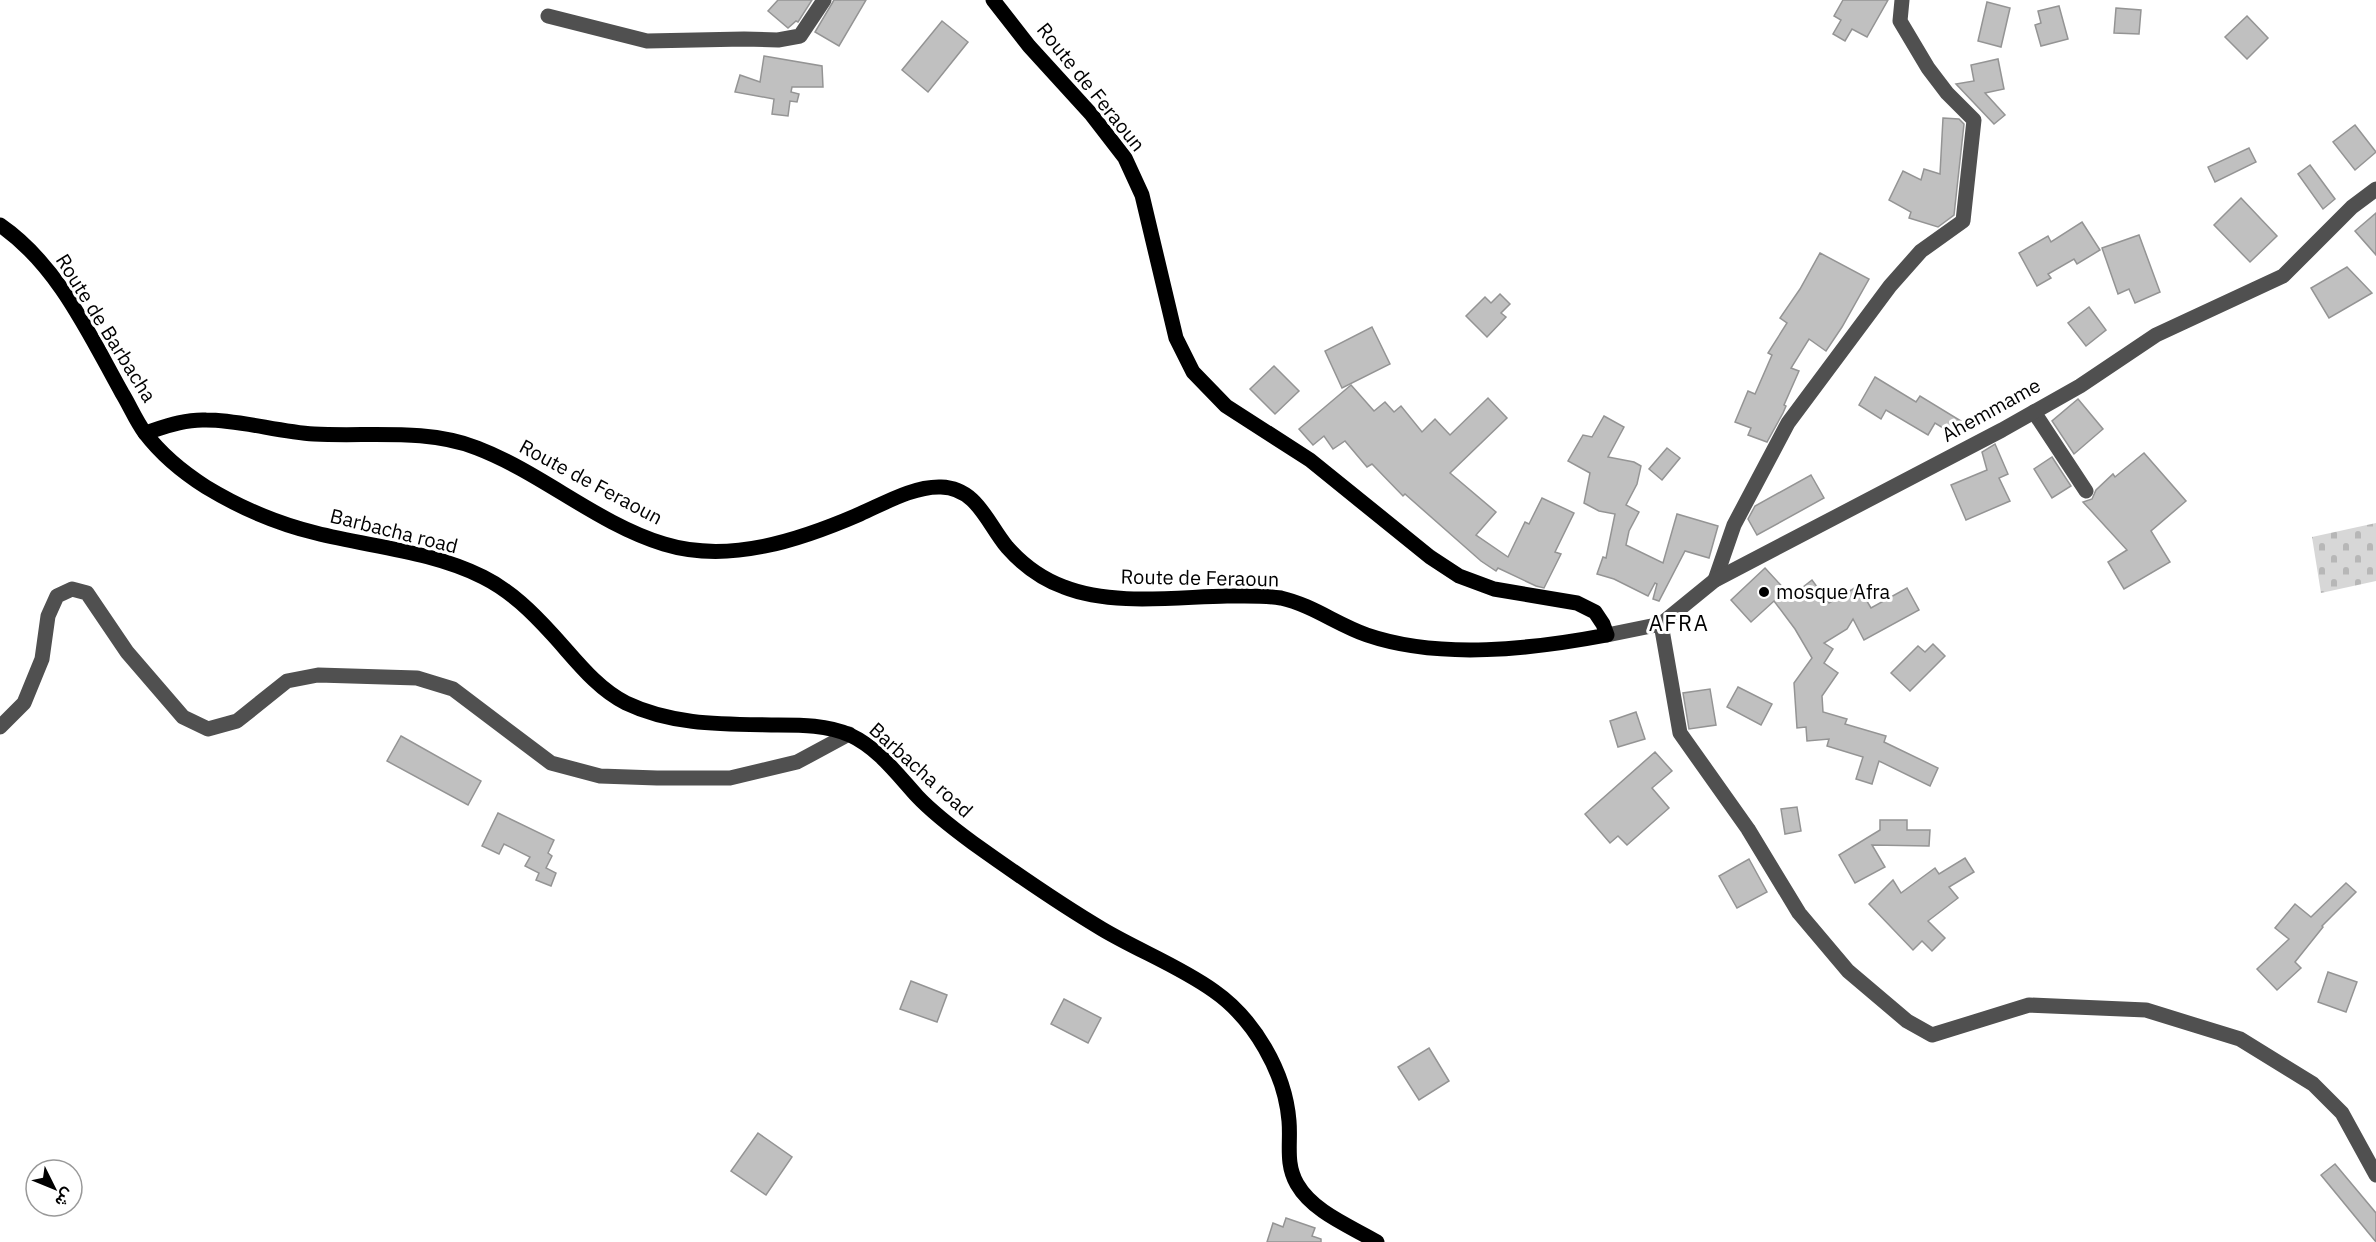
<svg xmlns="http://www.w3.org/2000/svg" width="2376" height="1242" font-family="'IBM Plex Sans',Vazirmatn,sans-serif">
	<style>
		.cemetery { fill: url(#cemetery-stones) }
		.building { fill: #c0c0c0; stroke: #949494; stroke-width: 1.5 }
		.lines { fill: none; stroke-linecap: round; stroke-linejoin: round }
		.minor { stroke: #505050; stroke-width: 15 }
		.major { stroke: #000; stroke-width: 15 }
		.poi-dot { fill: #000; stroke: #fff; stroke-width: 2 }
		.labels { text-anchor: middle; stroke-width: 6; stroke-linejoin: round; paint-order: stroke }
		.street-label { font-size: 20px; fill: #000; stroke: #fff }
		.poi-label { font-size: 20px; fill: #000; stroke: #fff; text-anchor: start }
		.quarter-label { font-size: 22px; letter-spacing: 1.5px; fill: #000; stroke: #fff }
	</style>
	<defs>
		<pattern id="cemetery-stones" width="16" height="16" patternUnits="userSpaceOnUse" patternTransform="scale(1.5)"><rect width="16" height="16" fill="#d7d7d7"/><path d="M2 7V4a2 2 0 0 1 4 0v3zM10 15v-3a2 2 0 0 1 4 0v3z" fill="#b7b7b7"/></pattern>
	</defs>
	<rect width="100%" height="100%" fill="#fff"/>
	<path class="cemetery" d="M2376,523V581L2321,593L2312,537Z"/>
	<g class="building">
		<path d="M778,0H812L798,22L796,21L788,28L768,11Z"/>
		<path d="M834,0H866L839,46L815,32Z"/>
		<path d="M1843,0H1888L1867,37L1852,29L1845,41L1833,34L1841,20L1834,16Z"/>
		<path d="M1987,2L2010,8L2001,47L1978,41Z"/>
		<path d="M2059,6L2068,39L2041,46L2035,25L2041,23L2038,11Z"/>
		<path d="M2116,8L2141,10L2139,34L2114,33Z"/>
		<path d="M2247,16L2268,38L2247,59L2225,37Z"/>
		<path d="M942,21L968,42L928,92L902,70Z"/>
		<path d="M764,56L822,66L823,87H792L791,92L799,94L797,102L790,101L788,116L772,114L774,99L735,92L740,75L760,82Z"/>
		<path d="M1998,59L2004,89L1985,93L2005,115L1994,124L1956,84L1974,81L1971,65Z"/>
		<path d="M1943,118L1959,119L1964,124L1954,215L1938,227L1909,218L1911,212L1889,200L1903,171L1921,180L1924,169L1940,174Z"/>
		<path d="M2355,125L2376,152L2355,170L2333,142Z"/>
		<path d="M2249,148L2256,162L2215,182L2208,167Z"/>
		<path d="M2310,165L2335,199L2323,209L2298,174Z"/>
		<path d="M2241,198L2277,236L2250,262L2214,225Z"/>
		<path d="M2376,213V255L2355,231Z"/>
		<path d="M2082,222L2100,250L2077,264L2074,259L2048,274L2051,278L2037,286L2019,253L2048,236L2051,242Z"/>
		<path d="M2139,235L2160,292L2135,303L2129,289L2118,294L2102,248Z"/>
		<path d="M1820,253L1869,279L1842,327L1826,351L1809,339L1791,368L1799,371L1784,405L1786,406L1783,413L1767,442L1748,435L1751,428L1735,422L1748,391L1755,394L1772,355L1768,353L1787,323L1780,318L1800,289Z"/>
		<path d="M2347,267L2372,293L2329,318L2311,288Z"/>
		<path d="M1500,294L1510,304L1501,313L1506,317L1487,337L1466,316L1485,297L1491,303Z"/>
		<path d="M2089,307L2106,330L2086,346L2068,323Z"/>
		<path d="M1372,327L1390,364L1342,388L1325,351Z"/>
		<path d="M1274,366L1299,391L1275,414L1250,389Z"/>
		<path d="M1875,377L1916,402L1920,396L1961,421L1953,434L1935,423L1928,435L1886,410L1881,419L1859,405Z"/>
		<path d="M1351,385L1374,411L1385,402L1394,412L1401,406L1422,432L1435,419L1450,435L1488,398L1507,418L1450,473L1496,512L1476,535L1508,557L1525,522L1529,524L1542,498L1574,513L1555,552L1561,554L1544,588L1536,586L1498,568L1496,571L1481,561L1405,494L1403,496L1372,464L1367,467L1345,441L1333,449L1324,436L1313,445L1299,429Z"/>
		<path d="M2078,399L2103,429L2074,454L2052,421Z"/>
		<path d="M1604,416L1624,427L1608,457L1634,462L1641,466L1637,484L1626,505L1639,512L1629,531L1626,545L1663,563L1677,514L1718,526L1709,558L1685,551L1659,601L1653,599L1657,584L1655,583L1648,596L1614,579L1597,574L1603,557L1606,558L1615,514L1599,511L1584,503L1590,473L1568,461L1583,435L1592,437Z"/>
		<path d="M1995,444L2008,474L1999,478L2010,501L1966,520L1951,485L1987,470L1982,452Z"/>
		<path d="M1667,448L1680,458L1662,480L1649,469Z"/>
		<path d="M2144,453L2186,501L2151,531L2170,562L2124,589L2108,562L2127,550L2083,502L2092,499L2096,490L2113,474L2115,477Z"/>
		<path d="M2052,457L2071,486L2052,498L2034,469Z"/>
		<path d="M1811,475L1824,498L1757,535L1748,519L1755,506Z"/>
		<path d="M1765,568L1789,594L1792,591L1794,594L1812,580L1829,603L1858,586L1871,608L1907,588L1919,610L1864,640L1853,619L1847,629L1824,643L1833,649L1824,663L1838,673L1822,696L1823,712L1847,719L1845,724L1886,736L1884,742L1938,768L1930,786L1879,761L1872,784L1856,779L1863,757L1827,746L1829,739L1807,741L1806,727L1797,728L1794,683L1812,658L1795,629L1774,601L1751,622L1731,600Z"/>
		<path d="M1933,644L1945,656L1910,691L1891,673L1918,646L1925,652Z"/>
		<path d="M1738,687L1772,704L1761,725L1727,707Z"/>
		<path d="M1710,689L1716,725L1689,729L1683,693Z"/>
		<path d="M1636,712L1645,739L1618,747L1610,721Z"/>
		<path d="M401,736L481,781L468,805L387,761Z"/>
		<path d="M1655,752L1672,771L1652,788L1669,808L1627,845L1618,836L1610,843L1585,814Z"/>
		<path d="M1797,807L1801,831L1785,834L1781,809Z"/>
		<path d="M498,813L554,840L548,853L552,856L546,868L556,873L551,886L536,880L539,873L525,866L530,857L504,844L499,854L482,846Z"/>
		<path d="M1880,820H1907V830H1930L1929,846L1872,845L1885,867L1855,883L1839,855L1880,830Z"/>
		<path d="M1965,858L1974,872L1949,887L1958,898L1928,921L1945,938L1932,951L1922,941L1913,950L1869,904L1893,880L1901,893L1935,868L1939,874Z"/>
		<path d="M1749,859L1767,892L1737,908L1719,876Z"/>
		<path d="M2346,883L2356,892L2322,926L2323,927L2295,962L2301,968L2277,990L2257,969L2289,939L2275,928L2295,904L2311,917Z"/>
		<path d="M2328,972L2357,982L2346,1012L2318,1002Z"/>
		<path d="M911,981L947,995L937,1022L900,1009Z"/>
		<path d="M1064,999L1101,1018L1088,1043L1051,1024Z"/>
		<path d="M1429,1048L1449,1081L1419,1100L1398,1067Z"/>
		<path d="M758,1133L792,1157L766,1195L731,1171Z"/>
		<path d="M2335,1164L2376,1213V1242L2321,1175Z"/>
		<path d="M1286,1218L1315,1228L1312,1236L1321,1239V1242H1267L1273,1223L1283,1227Z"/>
	</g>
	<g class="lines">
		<g class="minor">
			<path d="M548,16L647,41L744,39L778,40L800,36L824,0"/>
			<path d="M2034,412L2086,491"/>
			<path d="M1715,580L1734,525L1788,423L1890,286L1921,251L1963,221L1974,120L1947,93L1928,68L1900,21L1902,0"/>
			<path d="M1661,624L1680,733L1748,829L1799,913L1848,971L1907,1021L1932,1035L2029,1005L2146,1010L2240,1039L2313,1084L2342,1113L2376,1175"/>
			<path d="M1607,635L1661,624L1715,580L2002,430L2080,386L2156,335L2283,276L2352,207L2376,189"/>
			<path d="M0,727L24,703L42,659L48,616L57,596L72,589L87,593L127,652L183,717L208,729L237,721L287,681L318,675L417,678L453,689L551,763L600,776L657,778H730L797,762L849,734"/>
		</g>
		<g class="major">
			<path d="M0,225C58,265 89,334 122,393C130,406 136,421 145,433C161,454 184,473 206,487C239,507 279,524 316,533C371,547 431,551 483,577C511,591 532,612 553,635C575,659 596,688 626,703C674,726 726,724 778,725C802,725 827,725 850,735C878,748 897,774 917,796C933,813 954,829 973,843C1015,873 1058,903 1102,929C1139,951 1179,966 1214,991C1254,1019 1285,1072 1289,1121C1291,1143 1285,1163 1297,1184C1313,1212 1350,1226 1377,1242"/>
			<path d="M145,433C164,427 185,419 206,420C242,420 278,432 314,434C367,437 426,428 477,448C542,473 598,524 664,544C729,564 800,540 860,514C885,503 914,486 941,487C977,488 987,523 1007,547C1022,564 1042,579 1064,587C1112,606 1176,597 1227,596C1244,596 1264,595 1281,598C1312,605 1338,625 1367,635C1440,660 1533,649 1607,635L1603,624L1595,612L1577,603L1494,589L1459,576L1430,557L1310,460L1226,406L1193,372L1176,338L1142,195L1125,158L1091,114L1029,46L993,0"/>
		</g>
	</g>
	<circle class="poi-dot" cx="1764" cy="592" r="6"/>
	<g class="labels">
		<g class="street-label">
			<text transform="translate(1091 87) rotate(51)" y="7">Route de Feraoun</text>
			<text transform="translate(106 328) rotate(58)" y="7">Route de Barbacha</text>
			<text transform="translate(1991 410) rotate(-29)" y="7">Ahemmame</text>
			<text transform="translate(591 482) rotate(28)" y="7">Route de Feraoun</text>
			<text transform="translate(394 531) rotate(14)" y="7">Barbacha road</text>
			<text transform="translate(1200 578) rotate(1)" y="7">Route de Feraoun</text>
			<text transform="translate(921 770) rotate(42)" y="7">Barbacha road</text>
		</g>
		<g class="poi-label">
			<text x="1776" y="599">mosque Afra</text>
		</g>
		<g class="quarter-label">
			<text x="1679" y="631">AFRA</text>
		</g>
	</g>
	<g transform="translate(54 1188) rotate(133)"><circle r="28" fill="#ffffff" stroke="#999999" stroke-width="1.5"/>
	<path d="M0-4.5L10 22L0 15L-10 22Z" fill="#000000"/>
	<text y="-9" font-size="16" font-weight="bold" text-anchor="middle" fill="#000000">ش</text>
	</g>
</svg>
